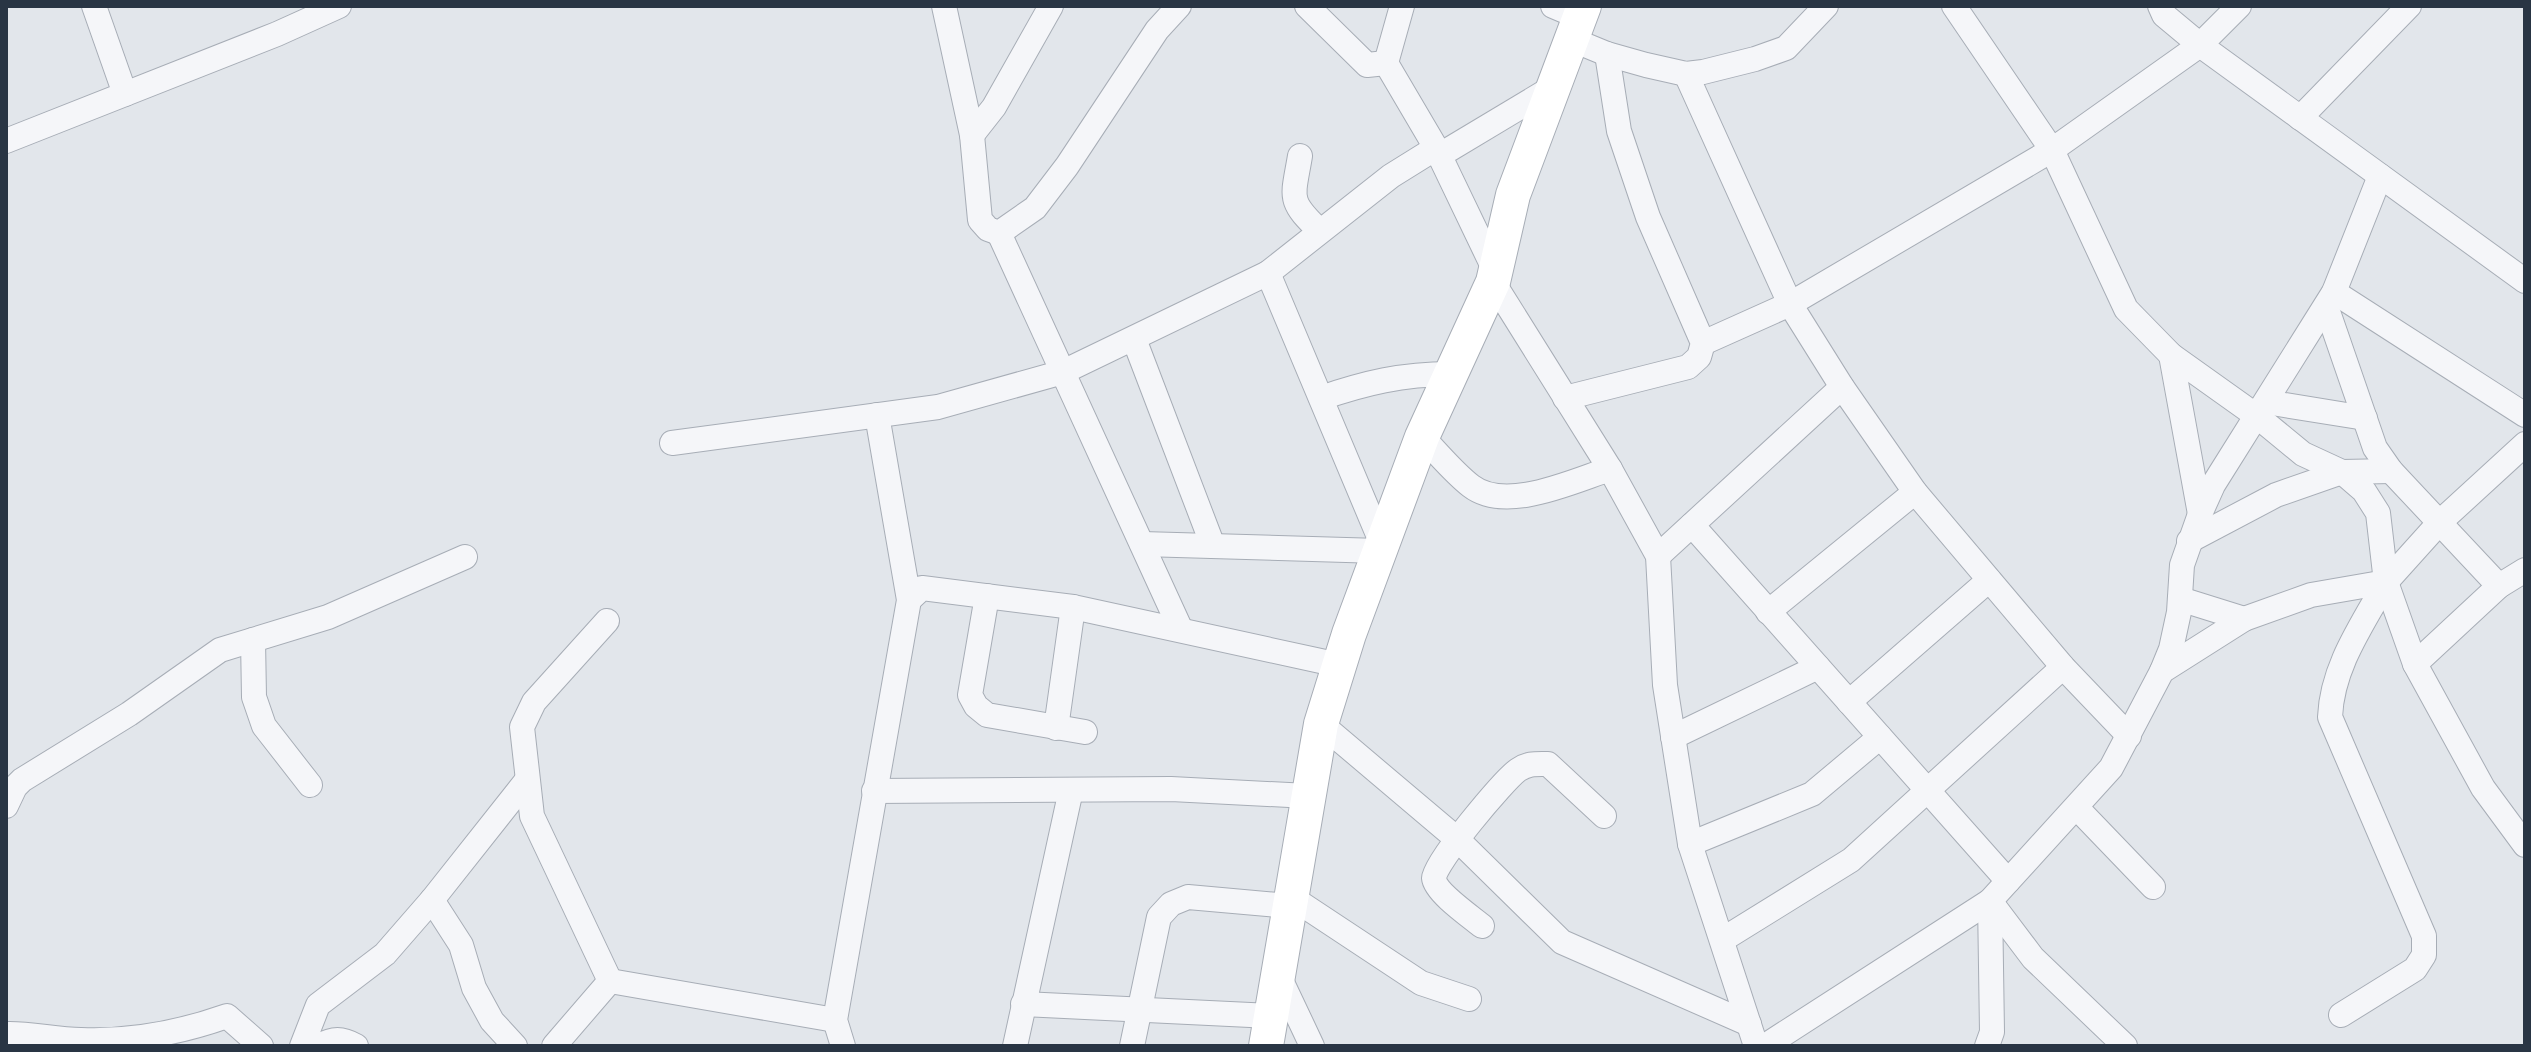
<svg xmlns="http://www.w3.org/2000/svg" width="2531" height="1052" font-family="'DM Sans',sans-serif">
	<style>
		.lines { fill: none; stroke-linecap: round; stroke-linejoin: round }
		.street-casing { stroke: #a7adb6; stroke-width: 26 }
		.secondary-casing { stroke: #a7adb6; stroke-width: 36 }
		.street { stroke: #f5f6f9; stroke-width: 24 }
		.secondary { stroke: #fff; stroke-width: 34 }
	</style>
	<rect width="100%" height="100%" fill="#e2e6eb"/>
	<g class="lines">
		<defs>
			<g id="street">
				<path d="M94,6L125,94"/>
				<path d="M944,6L972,135L980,220L988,229L999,233L1035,208L1067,166L1157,30L1179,6"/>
				<path d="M1307,6L1367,65L1386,63"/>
				<path d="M1402,6L1386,63L1436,148L1495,271"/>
				<path d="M1553,6L1579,17"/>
				<path d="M1954,6L2052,150L2126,309L2171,355L2258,417L2303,454L2342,472L2364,491L2378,513L2386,582L2415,664L2483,788L2525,845"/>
				<path d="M2160,6L2164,15L2200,45L2525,281"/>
				<path d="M1573,40L1607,54L1646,65L1686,74L1703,72L1755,59L1786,48L1826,6"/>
				<path d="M1686,74L1790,304L1842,387L1915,492L2063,667L2129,736"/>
				<path d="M2300,118L2409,6"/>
				<path d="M972,135L994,107L1051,6"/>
				<path d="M6,141L277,34L339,6"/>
				<path d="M1440,155L1555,86"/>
				<path d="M1300,156C1293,198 1287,200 1320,231"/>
				<path d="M999,233L1181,630"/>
				<path d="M1268,273L1391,176L1436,148"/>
				<path d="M1493,282L1610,469L1658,556L1665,685L1690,844L1756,1046"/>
				<path d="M2334,292L2525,415"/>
				<path d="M2326,306L2375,448L2391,471L2499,586"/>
				<path d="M1134,339L1213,546"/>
				<path d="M1703,343L1790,304L2052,150L2200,45L2239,6"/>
				<path d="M2171,355L2200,514"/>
				<path d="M1321,398C1365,383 1402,374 1450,374"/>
				<path d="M1565,398L1688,367L1699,357L1703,343L1648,217L1619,131L1607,54"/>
				<path d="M2266,402L2365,418"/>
				<path d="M1422,437C1438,453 1453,472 1471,486C1506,513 1573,481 1610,469"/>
				<path d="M672,443L938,407L1063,372L1268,273L1382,544"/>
				<path d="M1692,525L2008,881"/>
				<path d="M2189,541L2276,495L2342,472L2391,471"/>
				<path d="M1142,544L1380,551"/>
				<path d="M1658,556L1842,387"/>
				<path d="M987,596L970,695L976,706L987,715L1085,732"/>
				<path d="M2180,599L2244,619"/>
				<path d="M909,600L922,588L1073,607L1339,665"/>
				<path d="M1768,612L1915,492"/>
				<path d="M607,621L534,702L522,727L532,816L610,981"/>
				<path d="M253,640L254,697L264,726L310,785"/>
				<path d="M2415,664L2499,586L2525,570"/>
				<path d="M2162,671L2171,649L2179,612L2182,565L2200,514L2213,485L2334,292L2380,176"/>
				<path d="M1849,702L1989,580"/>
				<path d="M1321,724L1457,839L1562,942L1749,1024"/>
				<path d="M1056,728L1073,607"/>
				<path d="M1673,737L1818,667"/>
				<path d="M874,791L1171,789L1308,796"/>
				<path d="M6,806L15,787L22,780L129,714L220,650L328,617L465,557"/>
				<path d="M2077,808L2153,887"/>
				<path d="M1690,844L1812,794L1880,737"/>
				<path d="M1291,897L1421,983L1469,999"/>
				<path d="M432,900L461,945L474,988L492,1021L515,1046"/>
				<path d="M1482,926C1471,917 1435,892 1434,878C1434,863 1504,780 1518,770C1528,763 1536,764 1548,764L1604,816"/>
				<path d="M1722,940L1851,860L2063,667"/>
				<path d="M1278,974L1312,1046"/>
				<path d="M610,981L835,1020"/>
				<path d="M1023,1004L1271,1016"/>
				<path d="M2341,1015L2415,969L2424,955V936L2330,717C2332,667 2362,625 2386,582"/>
				<path d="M6,1034C30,1033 56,1040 81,1040C132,1042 179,1033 227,1016L261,1046"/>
				<path d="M302,1046L318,1005L385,954L432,900L527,780"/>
				<path d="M319,1046C333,1038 342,1038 356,1046"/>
				<path d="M554,1046L610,981"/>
				<path d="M843,1046L835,1020L909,600L877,415"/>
				<path d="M1015,1046L1071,790"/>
				<path d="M1132,1046L1159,917L1171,904L1188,897L1289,906"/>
				<path d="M1765,1046L1990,901L2033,958L2125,1046"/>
				<path d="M1987,1046L1992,1032L1990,901L2111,768L2162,671L2244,619L2311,595L2386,582L2440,522L2525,444"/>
			</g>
			<path id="secondary" d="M1266,1046L1321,724L1349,634L1422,437L1493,282L1513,195L1584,6"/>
		</defs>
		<use href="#street" class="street-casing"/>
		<use href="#secondary" class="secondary-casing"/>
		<use href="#street" class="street"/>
		<use href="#secondary" class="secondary"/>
	</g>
	<rect width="2531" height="1052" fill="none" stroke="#293544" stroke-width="16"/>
</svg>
